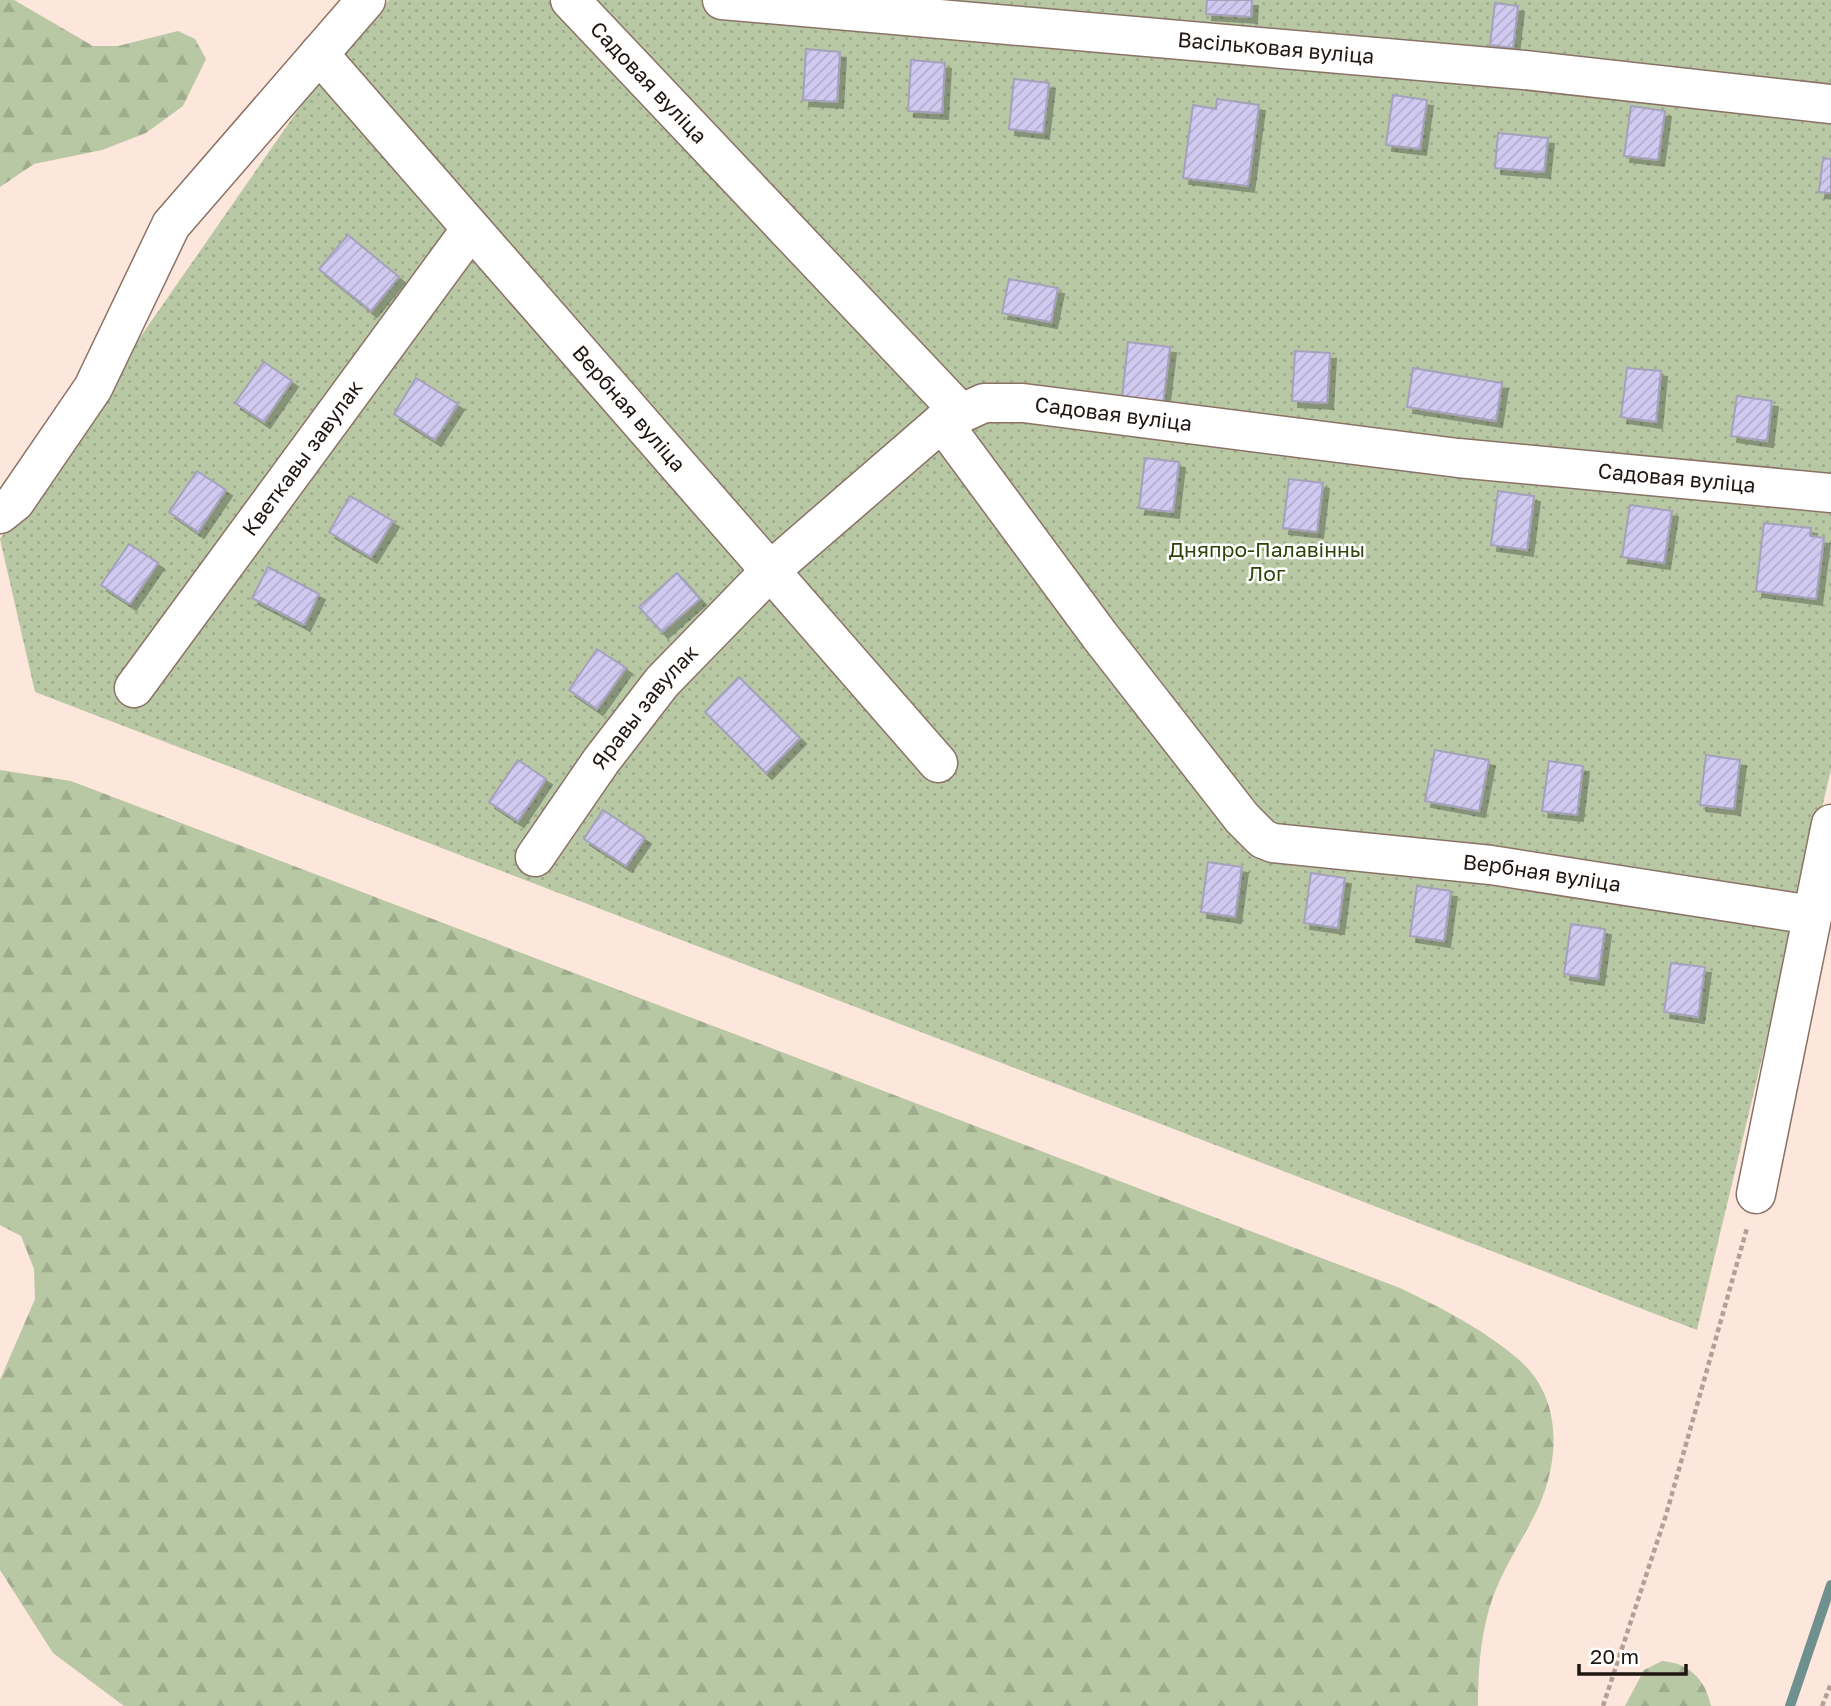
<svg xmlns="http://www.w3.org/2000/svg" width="1831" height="1706" font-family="'Golos Text',sans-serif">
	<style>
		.forest { fill: url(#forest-firs) }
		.garden { fill: url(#garden-dots) }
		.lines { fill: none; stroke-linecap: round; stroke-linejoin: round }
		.stream { stroke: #6e908f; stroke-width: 10 }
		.building { fill: url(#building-hatch); stroke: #a5a1bb; stroke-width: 2; filter: url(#shadow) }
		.minor-casing { stroke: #8b7266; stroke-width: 41 }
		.path { stroke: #b2a097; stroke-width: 4.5; stroke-dasharray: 5 3.5; stroke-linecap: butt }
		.minor { stroke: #fff; stroke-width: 38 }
		.labels { text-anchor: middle; stroke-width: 5; stroke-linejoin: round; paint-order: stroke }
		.street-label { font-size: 21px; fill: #201612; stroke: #fff }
		.park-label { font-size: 21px; fill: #30440a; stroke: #fff }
	</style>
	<defs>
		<pattern id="forest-firs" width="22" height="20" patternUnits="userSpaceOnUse" patternTransform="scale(1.75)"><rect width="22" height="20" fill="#b8c8a5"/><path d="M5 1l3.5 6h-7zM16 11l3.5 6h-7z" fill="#9eab8d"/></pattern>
		<pattern id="garden-dots" width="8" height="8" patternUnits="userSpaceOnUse" patternTransform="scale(1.75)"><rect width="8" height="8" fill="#b8c8a5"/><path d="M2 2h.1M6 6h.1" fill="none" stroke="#9eab8d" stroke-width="1.8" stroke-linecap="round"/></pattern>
		<pattern id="building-hatch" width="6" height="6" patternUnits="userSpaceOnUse" patternTransform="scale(1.75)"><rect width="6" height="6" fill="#d0caf1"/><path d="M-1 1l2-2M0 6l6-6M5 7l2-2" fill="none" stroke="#b2adce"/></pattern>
		<filter id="shadow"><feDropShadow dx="6" dy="6" stdDeviation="0" flood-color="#0004"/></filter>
	</defs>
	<rect width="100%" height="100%" fill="#fde6db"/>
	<g class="forest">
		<path d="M0,0H14L93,46H118L178,31L195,39L206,59L183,106L146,133L102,150L34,164L0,187Z"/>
		<path d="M0,770L71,781L1400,1288C1441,1308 1482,1328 1518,1359C1566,1399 1560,1469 1532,1520C1517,1549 1500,1574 1490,1606C1480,1639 1478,1672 1478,1706H124L53,1653L0,1570V1380L35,1299L34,1269L21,1236L0,1225Z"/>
		<path d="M1662,1661C1689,1663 1705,1679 1711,1706H1625L1644,1670Z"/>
	</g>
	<path class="garden" d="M389,0H1831V770L1697,1330L35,692L0,539L307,97Z"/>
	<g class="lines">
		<path class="stream" d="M1790,1706L1831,1585"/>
	</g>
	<g class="building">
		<path d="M1207,0H1252L1251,17L1206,14Z"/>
		<path d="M1495,3L1518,6L1513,48L1490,45Z"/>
		<path d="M806,49L840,52L837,102L803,100Z"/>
		<path d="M911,60L945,63L942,113L908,111Z"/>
		<path d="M1014,79L1049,83L1043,133L1009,129Z"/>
		<path d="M1393,95L1427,100L1420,149L1386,145Z"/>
		<path d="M1217,99L1259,105L1248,186L1183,178L1193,105L1216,109Z"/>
		<path d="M1631,106L1665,111L1658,160L1624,156Z"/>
		<path d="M1498,133L1548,138L1544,172L1495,168Z"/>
		<path d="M1823,158L1831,159V193L1819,192Z"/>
		<path d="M348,235L399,277L371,311L319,269Z"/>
		<path d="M1009,279L1058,288L1051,322L1002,313Z"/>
		<path d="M1128,342L1170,347L1163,404L1122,399Z"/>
		<path d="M1295,351L1330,353L1327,403L1292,401Z"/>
		<path d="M264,362L292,381L264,422L235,403Z"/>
		<path d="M1413,368L1502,383L1496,421L1407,407Z"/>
		<path d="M1627,368L1661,371L1656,422L1621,417Z"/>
		<path d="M416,378L458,404L435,440L394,414Z"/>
		<path d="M1737,396L1772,401L1767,441L1731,436Z"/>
		<path d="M1145,458L1179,462L1173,512L1139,508Z"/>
		<path d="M197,471L226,490L198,532L169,512Z"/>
		<path d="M1289,479L1323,483L1317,532L1283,528Z"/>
		<path d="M1498,491L1534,496L1527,550L1491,545Z"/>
		<path d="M350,496L393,521L371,557L329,532Z"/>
		<path d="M1630,505L1672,511L1664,563L1622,557Z"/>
		<path d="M1764,523L1811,528L1810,536L1824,538L1816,599L1756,591Z"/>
		<path d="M129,544L158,563L130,604L101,585Z"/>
		<path d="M268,567L319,594L304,625L252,598Z"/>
		<path d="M677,573L700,599L662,632L639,607Z"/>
		<path d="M597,649L626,668L597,709L569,690Z"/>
		<path d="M739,677L800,738L766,773L705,712Z"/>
		<path d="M1435,750L1489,760L1479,811L1425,801Z"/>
		<path d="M1706,755L1740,760L1734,809L1700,805Z"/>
		<path d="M518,760L546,779L518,821L489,802Z"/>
		<path d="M1549,761L1583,766L1577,815L1542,811Z"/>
		<path d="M603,810L645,838L626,866L584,839Z"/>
		<path d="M1208,862L1242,867L1235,917L1201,912Z"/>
		<path d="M1311,873L1345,878L1338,928L1304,923Z"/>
		<path d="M1417,886L1451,891L1444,941L1410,936Z"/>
		<path d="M1571,924L1605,929L1598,979L1564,974Z"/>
		<path d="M1671,963L1705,967L1698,1017L1664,1012Z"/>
	</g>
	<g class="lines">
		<defs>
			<g id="minor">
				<path id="s1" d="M570,0L960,412"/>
				<path id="s2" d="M722,0L1524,70L1831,104"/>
				<path id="s3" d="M319,54L938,763"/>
				<path id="s4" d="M942,422L1100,636L1242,818L1263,839L1273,843L1491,865L1812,915"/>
				<path d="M0,514L15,502L93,388L171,225L366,0"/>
				<path id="s5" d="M134,688L471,229"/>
				<path id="s6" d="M535,857L601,761L662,682L771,570L942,422L984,403H1023L1458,458L1831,493"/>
				<path d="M1756,1194L1831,824"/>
			</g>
		</defs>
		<use href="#minor" class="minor-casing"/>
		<g class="path">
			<path d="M1603,1706L1666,1515L1747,1228"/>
			<path d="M1822,1706L1831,1684"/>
		</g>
		<use href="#minor" class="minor"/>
	</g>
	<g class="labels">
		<g class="street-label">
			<text dy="7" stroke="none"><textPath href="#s2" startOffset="556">Васільковая вуліца</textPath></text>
			<text dy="7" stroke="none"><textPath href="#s1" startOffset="114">Садовая вуліца</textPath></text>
			<text dy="7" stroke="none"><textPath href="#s3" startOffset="471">Вербная вуліца</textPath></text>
			<text dy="7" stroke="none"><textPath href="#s6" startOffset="775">Садовая вуліца</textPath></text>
			<text dy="7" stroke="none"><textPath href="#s5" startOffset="285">Кветкавы завулак</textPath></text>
			<text dy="7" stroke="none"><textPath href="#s6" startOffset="1342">Садовая вуліца</textPath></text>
			<text dy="7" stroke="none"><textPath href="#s6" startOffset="186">Яравы завулак</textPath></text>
			<text dy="7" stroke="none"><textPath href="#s4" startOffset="808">Вербная вуліца</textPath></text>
		</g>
		<g class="park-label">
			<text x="1267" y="557">Дняпро-Палавінны<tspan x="1267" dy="24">Лог</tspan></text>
		</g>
	</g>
	<path d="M1579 1664v10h107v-10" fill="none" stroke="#201612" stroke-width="3.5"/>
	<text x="1590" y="1664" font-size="21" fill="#201612" stroke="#ffffff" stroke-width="5" paint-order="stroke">20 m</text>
</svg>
